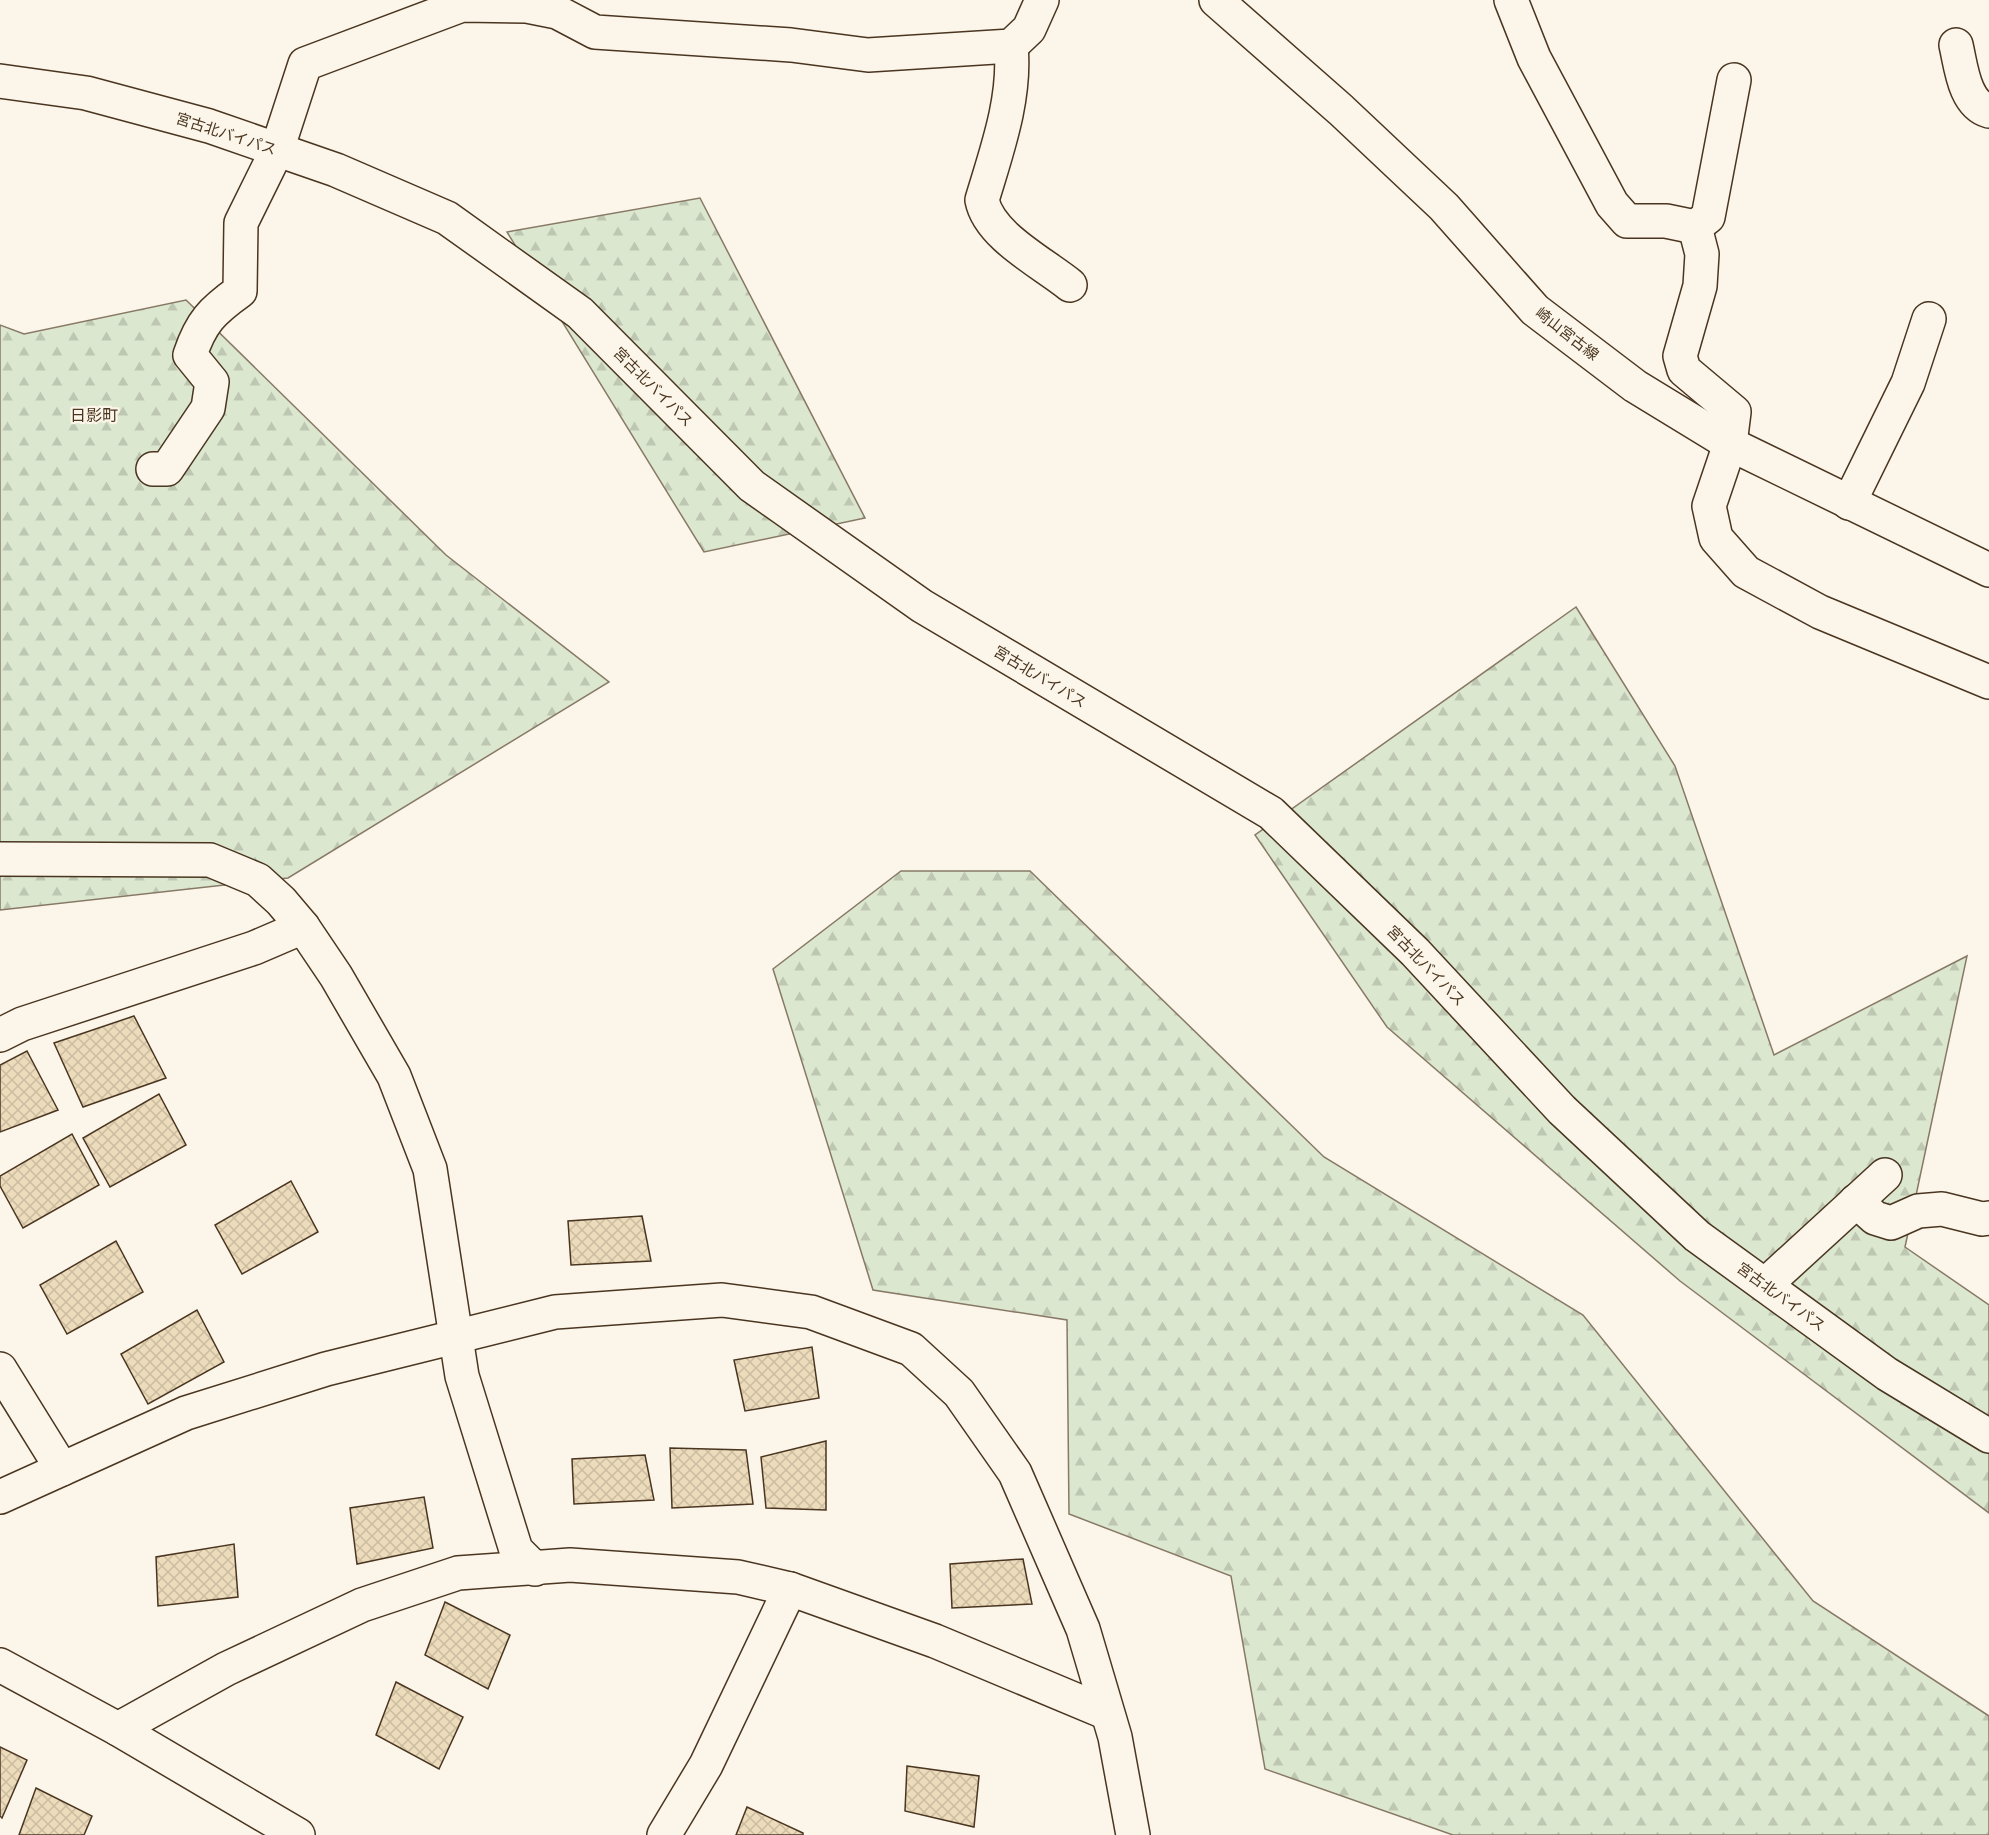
<svg xmlns="http://www.w3.org/2000/svg" width="1989" height="1835" font-family="'IBM Plex Sans','Noto Sans JP',sans-serif">
	<style>
		.forest { fill: url(#forest-firs); stroke: #887966; stroke-width: 1.5 }
		.building { fill: url(#building-cross-hatch); stroke: #4a3520; stroke-width: 1.5 }
		.lines { fill: none; stroke-linecap: round; stroke-linejoin: round }
		.minor-casing { stroke: #4a3520; stroke-width: 36 }
		.major-casing { stroke: #4a3520; stroke-width: 36 }
		.highway-casing { stroke: #4a3520; stroke-width: 36 }
		.minor { stroke: #fbf6e9; stroke-width: 33 }
		.major { stroke: #fbf6e9; stroke-width: 33 }
		.highway { stroke: #fbf6e9; stroke-width: 33 }
		.labels { text-anchor: middle; stroke-width: 4.5; stroke-linejoin: round; paint-order: stroke }
		.street-label { font-size: 15px; fill: #4a3520; stroke: #fbf6e9 }
		.neighbourhood-label { font-size: 16px; fill: #4a3520; stroke: #fbf6e9 }
	</style>
	<defs>
		<pattern id="forest-firs" width="22" height="20" patternUnits="userSpaceOnUse" patternTransform="scale(1.5)"><rect width="22" height="20" fill="#dce7d0"/><path d="M5 1l3.5 6h-7zM16 11l3.5 6h-7z" fill="#bec7b2"/></pattern>
		<pattern id="building-cross-hatch" width="8" height="8" patternUnits="userSpaceOnUse" patternTransform="scale(1.5)"><rect width="8" height="8" fill="#ecdcbc"/><path d="M0 0l8 8M0 8l8-8" fill="none" stroke="#ccbda1"/></pattern>
	</defs>
	<rect width="100%" height="100%" fill="#fbf6e9"/>
	<g class="forest">
		<path d="M700,198L865,518L704,552L507,232Z"/>
		<path d="M186,300L446,555L609,682L288,878L0,910V325L24,334Z"/>
		<path d="M1576,607L1675,766L1774,1055L1967,956L1905,1247L1989,1305V1513L1680,1281L1387,1027L1255,835Z"/>
		<path d="M901,871H1030L1324,1157L1583,1315L1813,1601L1989,1716V1835H1453L1265,1769L1231,1576L1069,1514L1067,1320L873,1290L773,969Z"/>
	</g>
	<g class="building">
		<path d="M134,1016L166,1078L83,1107L54,1043Z"/>
		<path d="M27,1051L58,1110L0,1132V1065Z"/>
		<path d="M159,1094L186,1145L110,1187L83,1138Z"/>
		<path d="M72,1134L99,1185L23,1228L0,1186V1176Z"/>
		<path d="M291,1181L318,1232L242,1274L215,1225Z"/>
		<path d="M642,1216L651,1261L571,1265L568,1221Z"/>
		<path d="M116,1241L143,1292L67,1334L40,1285Z"/>
		<path d="M197,1310L224,1362L148,1404L121,1354Z"/>
		<path d="M812,1347L819,1398L745,1411L734,1360Z"/>
		<path d="M826,1441V1510L766,1508L761,1457Z"/>
		<path d="M670,1448L746,1450L753,1504L672,1508Z"/>
		<path d="M645,1455L654,1500L574,1504L572,1459Z"/>
		<path d="M424,1497L433,1548L357,1564L350,1508Z"/>
		<path d="M234,1544L238,1597L158,1606L156,1557Z"/>
		<path d="M1023,1559L1032,1604L952,1608L950,1564Z"/>
		<path d="M445,1602L510,1635L488,1689L425,1655Z"/>
		<path d="M396,1682L463,1717L439,1769L376,1735Z"/>
		<path d="M0,1747L27,1760L2,1818L0,1816Z"/>
		<path d="M907,1766L979,1776L974,1827L905,1811Z"/>
		<path d="M36,1788L92,1816L84,1835H19Z"/>
		<path d="M747,1807L803,1833V1835H736Z"/>
	</g>
	<g class="lines">
		<defs>
			<g id="minor">
				<path d="M1511,0L1534,58L1612,204L1627,221H1666L1695,227L1702,254L1700,286L1680,356L1684,370L1734,412L1730,444L1709,506L1716,538L1746,572L1820,612L1989,682"/>
				<path d="M1956,45C1961,66 1964,104 1989,111"/>
				<path d="M1011,46C1016,98 997,150 982,200C989,236 1043,263 1070,285"/>
				<path d="M1695,227L1708,217L1734,80"/>
				<path d="M153,469H167L208,408L212,382L190,355C201,322 212,311 240,291L241,223L277,150L305,64L462,5L527,6L557,12L595,32L791,45L868,55L1011,46L1029,29L1042,0"/>
				<path d="M1849,503L1908,383L1929,319"/>
				<path d="M0,859L210,860L258,880L281,901L303,927L336,976L394,1076L430,1169L462,1376L516,1550L535,1569"/>
				<path d="M0,1035L22,1024L254,948L303,927"/>
				<path d="M1856,1201L1875,1218L1891,1223L1918,1211L1942,1209L1982,1219L1989,1218"/>
				<path d="M1765,1285L1885,1175"/>
				<path d="M0,1369L62,1469"/>
				<path d="M0,1497L186,1413L326,1369L555,1312L722,1300L811,1312L911,1349L959,1393L1015,1473L1083,1629L1115,1737L1133,1835"/>
				<path d="M0,1665L118,1729L298,1835"/>
				<path d="M118,1729L226,1669L362,1605L458,1573L570,1565L738,1577L790,1589L935,1641L1107,1713"/>
				<path d="M664,1835L706,1765L790,1589"/>
			</g>
			<path id="major" d="M1216,0L1341,110L1444,207L1535,310L1635,386L1730,444L1989,570"/>
			<path id="highway" d="M0,81L86,93L209,126L336,170L447,218L580,313L752,486L922,606L1271,813L1415,952L1562,1110L1697,1236L1887,1374L1989,1436"/>
		</defs>
		<use href="#minor" class="minor-casing"/>
		<use href="#major" class="major-casing"/>
		<use href="#highway" class="highway-casing"/>
		<use href="#minor" class="minor"/>
		<use href="#major" class="major"/>
		<use href="#highway" class="highway"/>
	</g>
	<g class="labels">
		<g class="street-label">
			<text transform="translate(226 134) rotate(18)" y="5">宮古北バイパス</text>
			<text transform="translate(1567 334) rotate(38)" y="5">崎山宮古線</text>
			<text transform="translate(653 387) rotate(45)" y="5">宮古北バイパス</text>
			<text transform="translate(1040 677) rotate(31)" y="5">宮古北バイパス</text>
			<text transform="translate(1426 966) rotate(46)" y="5">宮古北バイパス</text>
			<text transform="translate(1781 1297) rotate(36)" y="5">宮古北バイパス</text>
		</g>
		<g class="neighbourhood-label">
			<text x="94" y="421">日影町</text>
		</g>
	</g>
</svg>
